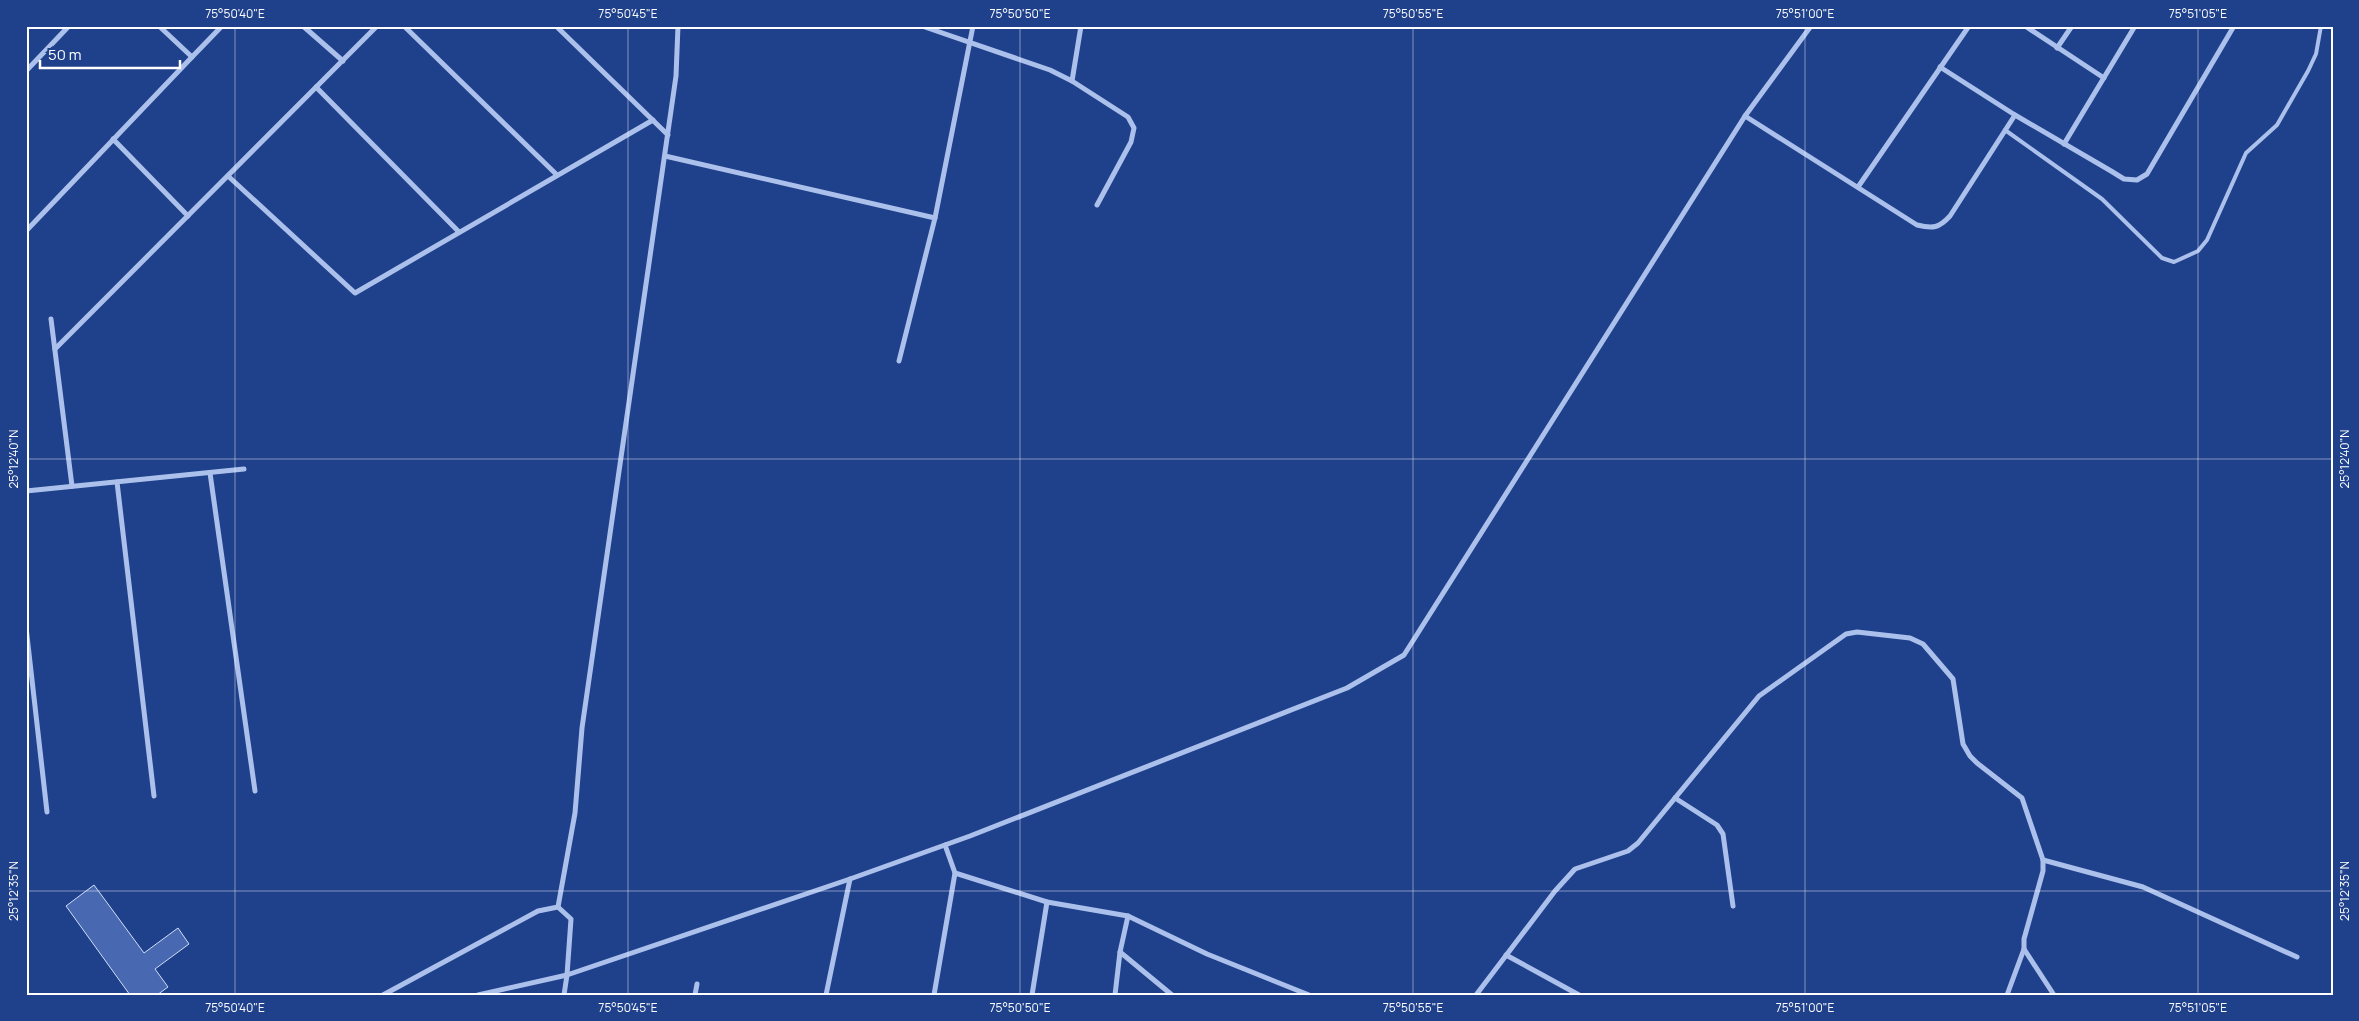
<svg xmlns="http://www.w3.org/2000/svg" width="2359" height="1021" font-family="Manrope,sans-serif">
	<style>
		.building { fill: #4869b2; stroke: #d1def8 }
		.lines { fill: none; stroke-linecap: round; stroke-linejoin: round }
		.service { stroke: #acc0ec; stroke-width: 4 }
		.minor { stroke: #acc0ec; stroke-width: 5 }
		.ticks { fill: none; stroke: #fff; stroke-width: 1; stroke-opacity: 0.45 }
		.neatline { fill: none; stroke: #fff; stroke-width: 2 }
		.ticks-label { font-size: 12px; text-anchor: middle; fill: #fff }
	</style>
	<rect width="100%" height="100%" fill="#1f408b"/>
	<path class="building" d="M94,885L144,953L178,928L189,944L155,969L168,987L157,995H130L66,906Z"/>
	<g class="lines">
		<path class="service" d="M2005,130L2102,199L2162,258L2174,262L2198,251L2207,240L2246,153L2277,125L2308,71L2316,54L2321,26"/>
		<g class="minor">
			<path d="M159,26L192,57L222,26"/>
			<path d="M303,26L343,61"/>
			<path d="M404,26L557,175"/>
			<path d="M556,26L668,135"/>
			<path d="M922,26L1050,70L1072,81L1128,117L1134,128L1131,142L1097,205"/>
			<path d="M2025,26L2104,78"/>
			<path d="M2057,48L2072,26"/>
			<path d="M1940,67L2015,115L2111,171L2124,179L2137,180L2147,174L2234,26"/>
			<path d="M26,71L69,26"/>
			<path d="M1072,81L1081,26"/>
			<path d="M316,87L459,232"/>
			<path d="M1745,116L1917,225C1933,229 1939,228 1950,216L2015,115"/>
			<path d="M113,139L188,216"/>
			<path d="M2064,144L2135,26"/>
			<path d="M665,156L935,218"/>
			<path d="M228,176L355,293L653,120"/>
			<path d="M1858,187L1969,26"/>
			<path d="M26,231L192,57"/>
			<path d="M51,319L72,486"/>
			<path d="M55,349L377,26"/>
			<path d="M899,361L935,218L973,26"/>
			<path d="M210,473L255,791"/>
			<path d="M117,482L154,796"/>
			<path d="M26,491L244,469"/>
			<path d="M26,627L47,812"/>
			<path d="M1675,798L1717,825L1723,834L1733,906"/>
			<path d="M945,845L955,873L1047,902L1128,916L1207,954L1309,995"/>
			<path d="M2043,860L2143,887L2297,957"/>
			<path d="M558,907L575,813L582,728L676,76L678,26"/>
			<path d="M1120,952L1172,995"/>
			<path d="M1506,955L1579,995"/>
			<path d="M383,995L538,911L558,907L571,919L567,975L564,995"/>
			<path d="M478,995L567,975L850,879L970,836L1347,688L1404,655L1745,116L1811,26"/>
			<path d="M695,995L697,984"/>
			<path d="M826,995L850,879"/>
			<path d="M934,995L955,873"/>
			<path d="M1032,995L1047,902"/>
			<path d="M1115,995L1120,952L1128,916"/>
			<path d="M1476,995L1555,891L1575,869L1628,851L1638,843L1759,696L1846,634L1857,632L1910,638L1923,644L1953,679L1963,744L1970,756L1977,763L2022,798L2043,860V871L2024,939V949L2054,995"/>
			<path d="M2007,995L2024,949"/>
		</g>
	</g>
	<path class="ticks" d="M235,26V995M628,26V995M1020,26V995M1413,26V995M1805,26V995M2198,26V995M26,28H2333M26,459H2333M26,891H2333"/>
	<rect width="2359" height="1021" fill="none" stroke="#1f408b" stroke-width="55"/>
	<path d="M40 60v8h140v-8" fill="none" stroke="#ffffff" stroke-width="2.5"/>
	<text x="48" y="60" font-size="15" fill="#ffffff" stroke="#1f408b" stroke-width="4" paint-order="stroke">50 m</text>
	<rect x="28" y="28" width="2304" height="966" class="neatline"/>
	<g class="ticks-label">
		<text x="235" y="18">75°50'40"E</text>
		<text x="628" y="18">75°50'45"E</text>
		<text x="1020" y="18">75°50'50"E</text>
		<text x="1413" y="18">75°50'55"E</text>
		<text x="1805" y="18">75°51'00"E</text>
		<text x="2198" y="18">75°51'05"E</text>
		<text transform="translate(14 459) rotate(-90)" y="4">25°12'40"N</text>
		<text transform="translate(2345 459) rotate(-90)" y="4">25°12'40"N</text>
		<text transform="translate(14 891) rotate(-90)" y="4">25°12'35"N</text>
		<text transform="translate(2345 891) rotate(-90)" y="4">25°12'35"N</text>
		<text x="235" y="1012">75°50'40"E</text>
		<text x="628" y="1012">75°50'45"E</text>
		<text x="1020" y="1012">75°50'50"E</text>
		<text x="1413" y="1012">75°50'55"E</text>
		<text x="1805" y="1012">75°51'00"E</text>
		<text x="2198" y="1012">75°51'05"E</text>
	</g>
</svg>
